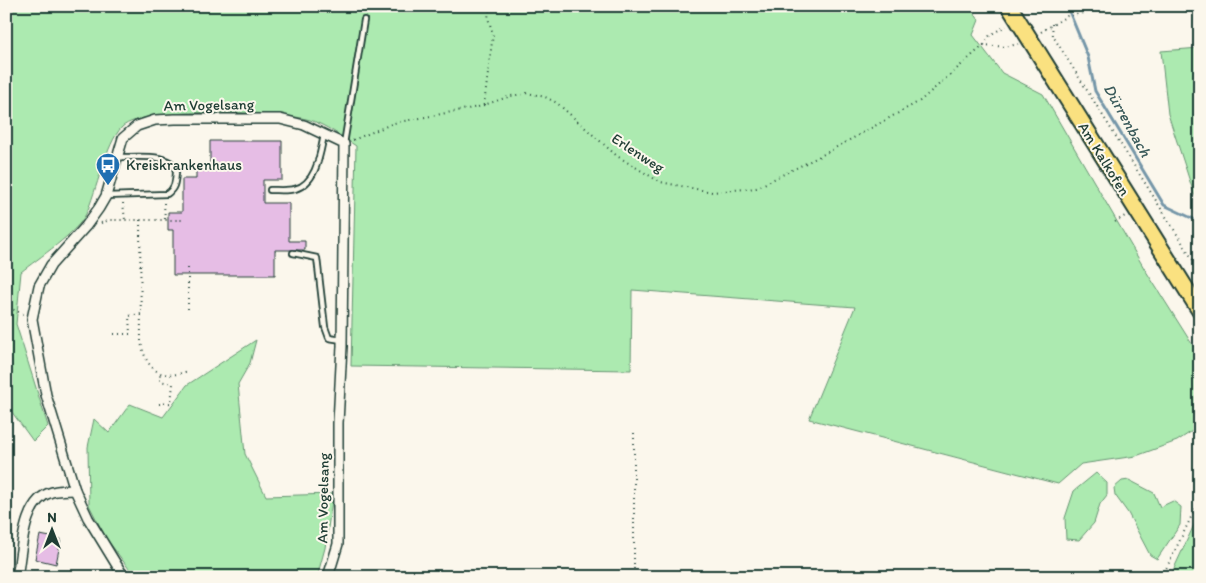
<svg xmlns="http://www.w3.org/2000/svg" width="1206" height="583" font-family="Itim,sans-serif">
	<style>
		.green { fill: #aceab0; stroke: #669472 }
		.lines { fill: none; stroke-linecap: round; stroke-linejoin: round }
		.stream { stroke: #7496a8; stroke-width: 3 }
		.building { fill: #e6bde5; stroke: #1f3d34 }
		.lane-casing { stroke: #1f3d34; stroke-width: 8 }
		.street-casing { stroke: #1f3d34; stroke-width: 12 }
		.primary-casing { stroke: #1f3d34; stroke-width: 19 }
		.path { stroke: #1f3d34; stroke-width: 2; stroke-dasharray: 1 4; stroke-linecap: butt }
		.lane { stroke: #fbf7ec; stroke-width: 4.5 }
		.street { stroke: #fbf7ec; stroke-width: 9 }
		.primary { stroke: #fae180; stroke-width: 15 }
		.labels { text-anchor: middle; stroke-width: 4; stroke-linejoin: round; paint-order: stroke }
		.street-label { font-size: 15px; fill: #1f3d34; stroke: #fbf7ec }
		.poi-label { font-size: 15px; fill: #1f3d34; stroke: #fbf7ec; text-anchor: start }
		.water-label { font-size: 16px; font-style: italic; fill: #3b5b5b; stroke: #fbf7ec }
	</style>
	<rect width="100%" height="100%" fill="#fbf7ec"/>
	<filter id="ink" filterUnits="userSpaceOnUse"><feTurbulence type="fractalNoise" baseFrequency=".02" numOctaves="2"/><feDisplacementMap in="SourceGraphic" scale="10" xChannelSelector="R" yChannelSelector="G"/><feConvolveMatrix kernelMatrix="1 2 1 2 8 2 1 2 1" color-interpolation-filters="sRGB"/></filter>
	<g filter="url(#ink)">
		<g class="green">
			<path d="M6,6H969L979,20L973,35L1002,73L1043,94L1144,268L1197,352L1200,358V426L1177,441L1136,456L1081,464L1058,484L809,419L855,307L632,290L631,370L351,366L356,146C342,137 326,125 310,120C280,111 144,106 122,127C106,143 96,193 86,214C78,232 37,259 21,272L16,324L48,426L33,441L6,404Z"/>
			<path d="M1200,48V202L1194,194L1168,114L1161,51Z"/>
			<path d="M256,340L250,363L238,384L245,454L266,496L333,494L325,548L317,577H135L106,538L89,505L88,447L94,419L109,433L130,404L163,417L187,385Z"/>
			<path d="M1096,473L1107,483V495L1100,504L1094,523L1079,540L1066,539L1065,518L1074,491Z"/>
			<path d="M1129,480L1154,493L1160,507L1173,501L1181,507L1180,525L1157,559L1150,555L1128,513L1115,495L1114,488L1122,481Z"/>
			<path d="M1200,512V577H1170Z"/>
		</g>
		<g class="lines">
			<path class="stream" d="M1064,6L1069,11L1088,57L1095,91L1164,205L1200,222"/>
		</g>
		<g class="building">
			<path d="M210,141H282V180H263V203H289V241H305V250H275V275H173V230H168V212H182V179H196V167H210Z"/>
			<path d="M40,535L61,539L56,564L35,559Z"/>
		</g>
		<g class="lines">
			<defs>
				<g id="lane">
					<path d="M344,144L364,20"/>
					<path d="M270,190C278,190 287,191 295,189C317,183 320,153 324,135"/>
					<path d="M106,196L167,194C175,188 175,183 176,173C176,151 131,158 116,157"/>
					<path d="M293,253L317,258L325,327L329,338L342,340"/>
				</g>
				<g id="street">
					<path d="M17,577C22,551 22,500 52,492C59,490 68,490 75,490"/>
					<path d="M124,577L88,518L75,490L46,395L32,319L39,286L51,265L86,226L99,208L106,196L123,138L137,126L155,120L175,119H280L304,125L344,144L342,346L338,423V544L328,577"/>
				</g>
				<path id="primary" d="M1009,6L1200,311"/>
			</defs>
			<use href="#lane" class="lane-casing"/>
			<use href="#street" class="street-casing"/>
			<use href="#primary" class="primary-casing"/>
			<g class="path">
				<path d="M359,6L362,13"/>
				<path d="M1080,6L1081,14"/>
				<path d="M367,13L370,6"/>
				<path d="M1052,24L1053,36L1200,271"/>
				<path d="M1041,32L1067,16L1121,6"/>
				<path d="M984,45L990,35L1006,26"/>
				<path d="M484,105L493,34L488,18L490,6"/>
				<path d="M353,140L394,123L478,107L511,96L528,93L545,97L557,103L617,156L660,182L712,192L756,188L826,153L920,101L984,45L1006,47L1018,44"/>
				<path d="M123,203L125,220"/>
				<path d="M164,203L165,220"/>
				<path d="M140,220L141,342C146,370 161,381 188,371"/>
				<path d="M1115,222L1125,216"/>
				<path d="M101,223L110,220H182"/>
				<path d="M6,303L12,309L23,314"/>
				<path d="M188,309V268"/>
				<path d="M114,334H130L129,316L141,314"/>
				<path d="M159,404L171,403L173,384L160,381V373"/>
				<path d="M634,433V577"/>
				<path d="M1162,577L1200,499"/>
			</g>
			<use href="#lane" class="lane"/>
			<use href="#street" class="street"/>
			<use href="#primary" class="primary"/>
		</g>
	</g>
	<defs>
		<symbol id="bus-pin" viewBox="-11 -11 22 30"><path d="M0 17L-7.5 6A9.5 9.5 0 1 1 7.5 6Z" fill="#1f6fb2" stroke="#fbf7ec"/><path d="M-5-6H5V4H4V6H2V4H-2V6H-4V4H-5ZM-3.5-4V0h7V-4ZM-3.5 1.2v1.5H-2V1.2ZM2 1.2v1.5H3.5V1.2Z" fill="#fff"/></symbol>
	</defs>
	<g fill-rule="evenodd">
		<use href="#bus-pin" x="94" y="151" width="28" height="38"/>
	</g>
	<g class="labels">
		<g class="street-label">
			<text transform="translate(209 105) rotate(-1)" y="5">Am Vogelsang</text>
			<text transform="translate(638 153) rotate(33)" y="5">Erlenweg</text>
			<text transform="translate(1104 159) rotate(58)" y="5">Am Kalkofen</text>
			<text transform="translate(323 498) rotate(-89)" y="5">Am Vogelsang</text>
		</g>
		<g class="poi-label">
			<text x="126" y="170">Kreiskrankenhaus</text>
		</g>
		<g class="water-label">
			<text transform="translate(1128 120) rotate(61)" y="6">Dürrenbach</text>
		</g>
	</g>
	<rect width="1206" height="583" fill="none" stroke="#fbf7ec" stroke-width="25"/>
	<rect x="12" y="12" width="1181" height="558" fill="none" stroke="#1f3d34" stroke-width="2" filter="url(#ink)"/>
	<g transform="translate(52 530)" stroke="#fbf7ec" stroke-width="4" paint-order="stroke">
	<path d="M0-4L9 19L0 12L-9 19Z" fill="#1f3d34"/>
	<text y="-8" font-size="14" font-weight="bold" text-anchor="middle" fill="#1f3d34">N</text>
	</g>
</svg>
